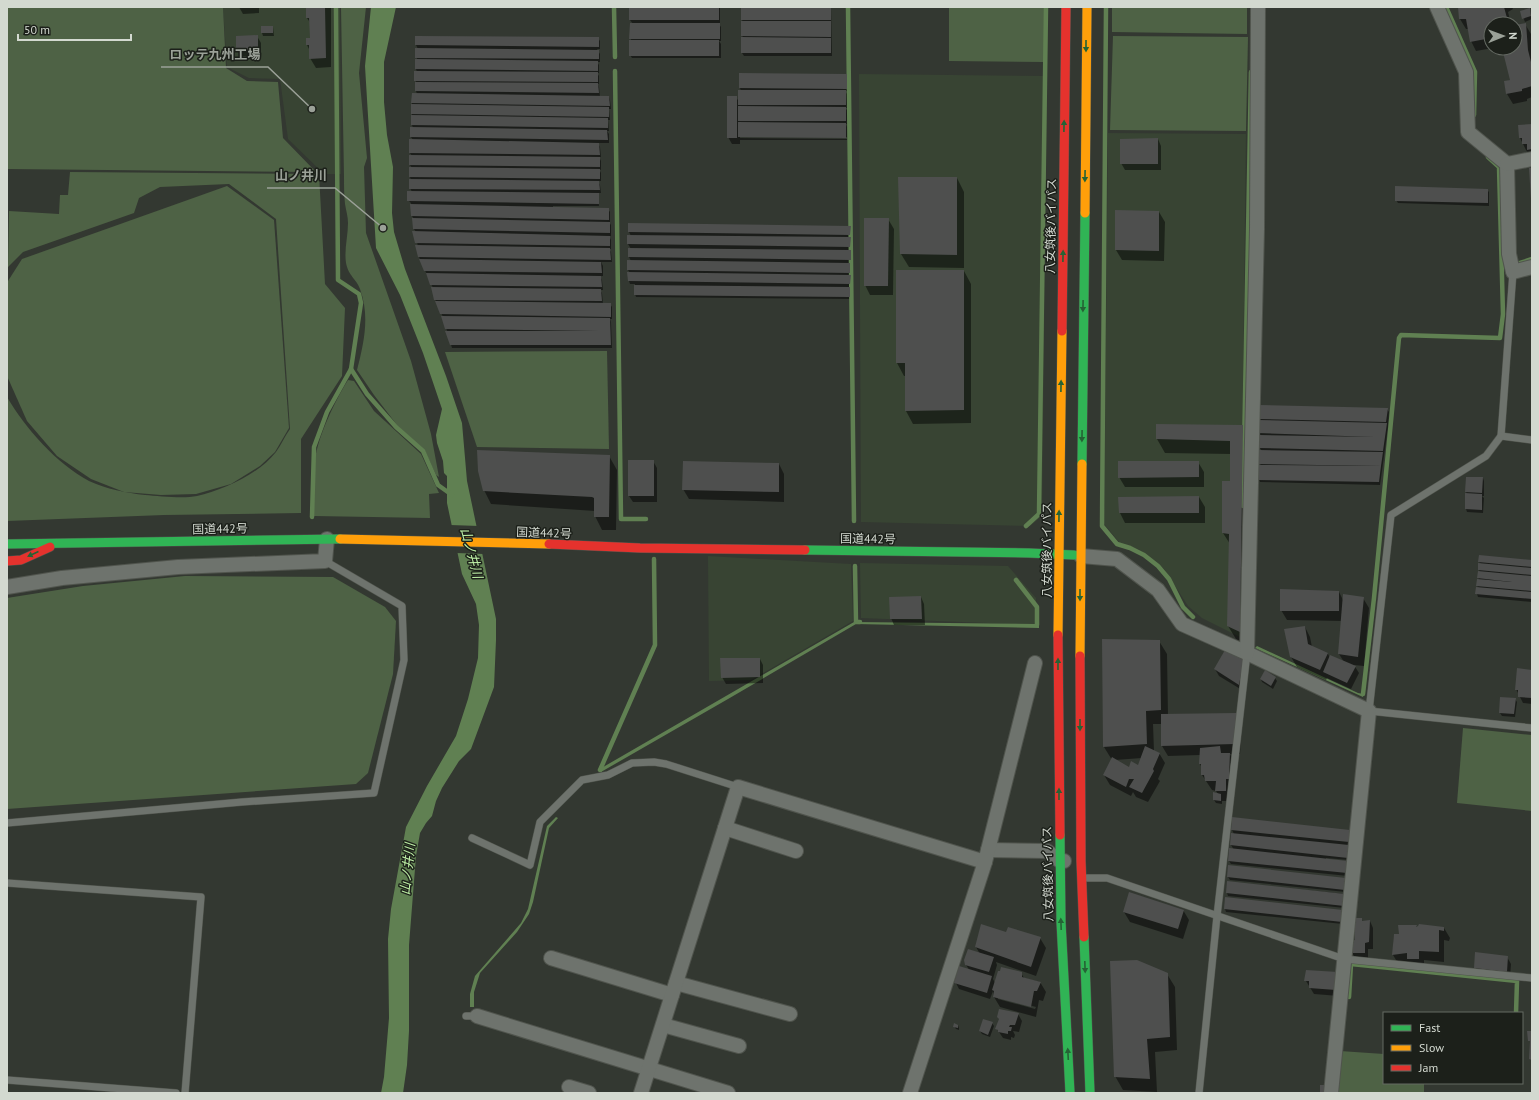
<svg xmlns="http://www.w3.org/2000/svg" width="1539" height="1100" font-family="'PT Sans','Noto Sans JP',sans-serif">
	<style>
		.built { fill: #384433 }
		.green { fill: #4e6245 }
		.water { fill: #608052 }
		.pier { fill: #333831 }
		.shadow { fill: #0007; fill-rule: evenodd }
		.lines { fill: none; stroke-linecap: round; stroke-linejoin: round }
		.stream { stroke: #608052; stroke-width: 4.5 }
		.building { fill: #4e4f4e }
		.lane-casing { stroke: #50544d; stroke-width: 8 }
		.street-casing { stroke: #50544d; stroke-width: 16 }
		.fast-casing { stroke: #50544d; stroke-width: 10 }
		.slow-casing { stroke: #50544d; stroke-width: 10 }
		.jam-casing { stroke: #50544d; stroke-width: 10 }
		.lane { stroke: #6e736d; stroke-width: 7 }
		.street { stroke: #6e736d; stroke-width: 14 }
		.fast { stroke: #30b455; stroke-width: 9 }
		.slow { stroke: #ff9f0a; stroke-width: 9 }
		.jam { stroke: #e5322d; stroke-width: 9 }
		.oneway { fill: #256335 }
		.labels { text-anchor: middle; stroke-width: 3; stroke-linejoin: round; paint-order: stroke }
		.street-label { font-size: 12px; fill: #d3d9d0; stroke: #1c201a }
		.water-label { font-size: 13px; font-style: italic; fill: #c0f3a8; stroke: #1c201a }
		.leader { fill: none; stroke: #9ba198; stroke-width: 1.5 }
		.callout-dot { fill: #9ba198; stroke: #1c201a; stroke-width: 1.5 }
		.callout-label { font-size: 13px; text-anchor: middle; font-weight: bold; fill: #9ba198; stroke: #1c201a; stroke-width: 3; stroke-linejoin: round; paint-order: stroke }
	</style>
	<rect width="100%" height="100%" fill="#333831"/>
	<g class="built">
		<path d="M223,7H340L341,174H324L288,139L280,79L249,78L227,67Z"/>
		<path d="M859,74L1047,76L1042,516L1030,526L861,522Z"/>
		<path d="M1108,133L1246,134L1240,637L1202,618L1188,606L1164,569L1140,550L1119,542L1104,524Z"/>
		<path d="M708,556L851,564L853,621L751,680L709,681Z"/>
		<path d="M860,563L1008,566L1036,598L1037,625L861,618Z"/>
	</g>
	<g class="green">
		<path d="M7,7H223L226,68L247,81L278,82L283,138L316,172L7,169Z"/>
		<path d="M341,7H366L359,73L367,158L364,167L366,233L411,361L431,434L439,477L436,475L425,451L397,425L374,395L357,370C364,343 370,316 360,289C356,278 349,277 346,263C344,250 348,236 348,223C348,217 346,210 345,204C344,195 344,186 344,177Z"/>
		<path d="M949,7H1045L1044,62L949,61Z"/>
		<path d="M1112,7H1247V34L1112,32Z"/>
		<path d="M1113,36L1248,37L1246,131L1110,130Z"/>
		<path d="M70,172L319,174L325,284L345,308L342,376L301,439V513L164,515L7,521V397C25,428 57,464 89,481C106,489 127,493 145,495C159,496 183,499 197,496C223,490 259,474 276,452C281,445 285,436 290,429L276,219L229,184L160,187L139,198L134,213L23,252L8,267L9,211L59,214L60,195H68Z"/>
		<path d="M227,186L274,220L289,428L275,452L260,466L231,484L196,494L161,495L124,492L91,479L57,456L27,421L7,376L8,281L22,259Z"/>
		<path d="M607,351L609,449L477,447L445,352Z"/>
		<path d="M348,380L354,381L374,411L421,454L439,493L429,494L430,518L314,516C314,498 313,478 315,460C318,436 335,401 348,380Z"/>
		<path d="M185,576L333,577L385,607L396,621L393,674L368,773L356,784L7,809V598L83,586Z"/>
		<path d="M1463,728L1532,735V811L1457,803Z"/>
		<path d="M1340,1051L1384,1054V1083H1424V1093H1336Z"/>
	</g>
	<g class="water">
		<path d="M371,7H396L384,62V102L387,135L393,167L392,213L394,232L405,269L446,376L462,423L467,481L496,619V640L494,687L471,749L459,761L442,788L436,801L432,816L426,823L420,833L416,856L409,945V1031L407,1065L403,1093H381L384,1077L389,1018L388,939L391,909L406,827L427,786L456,736L468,699L478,658L479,625L476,604L462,574L447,503V476L444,473L443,461L437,443L436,435L442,409L423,353L400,295L376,248L365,66Z"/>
		<path d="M1036,620L1039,621V628L856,624L728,699L601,772L598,770L854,622L1035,624Z"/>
		<path d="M1257,646L1358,693L1363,694V697L1255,648Z"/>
		<path d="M556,817L558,818L549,828L533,902L529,914L517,932L480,973L474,992V1007H470V994L475,976L521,923L528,909L547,826Z"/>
	</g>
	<path class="pier" d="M450,525L479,526L484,554L456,553Z"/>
	<g class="shadow">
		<path d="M239,7H259V13L243,14Z"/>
		<path d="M307,7H331V67L316,68L310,58V51L307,45L311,39V24L307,18Z"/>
		<path d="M630,7H720V23H718L721,27V41H719L721,44V58H632L630,55L632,41L630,38L633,24L630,20Z"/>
		<path d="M742,7H831L832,56H744L742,53L743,22L742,20Z"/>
		<path d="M1459,7H1512L1513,9L1508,12L1511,24H1491V48H1493L1476,51L1471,41L1469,29H1466L1460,19Z"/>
		<path d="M1530,9L1532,19L1525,22L1521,12Z"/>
		<path d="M1525,24L1531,34L1532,97L1527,99V101L1513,104L1507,94L1505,82L1511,80L1503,48H1515V26Z"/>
		<path d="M273,27L274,36H263L262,33Z"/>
		<path d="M257,36L261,43V56H241L237,50Z"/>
		<path d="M416,37L598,38L600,41V49H597L600,54V62H597L599,65V73H597L599,76V84H598L599,87L600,97H609L610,100L611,109H609L610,120H608L609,131H607L609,134V143H598L600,147L601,157H599L601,161V170L599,169L601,173V181H598L600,185L601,193H598L599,196H598L599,206H553V208L608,209L610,212V222H609L611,225V236H609L611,240V249H609L611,252L612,262H601L603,266V276H600L602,280L603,290H600L602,293L603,304H610L612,307V319H610L611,322L612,348H452L443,317L435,299L433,288L419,257L416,232L414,229V219L412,216L411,203L408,200L412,192L410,188L411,180L410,177L412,168L410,165L412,156L410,153L413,140L411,137L413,128L412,125V94H417L416,91L417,83L415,80L417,72L416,69L418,60L416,57L418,49L416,45Z"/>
		<path d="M740,74L846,75L848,78V91H845L847,94V108H845L847,110V124H846L847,127V137L740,136V138L847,139V140H740V144H732L728,137L736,97L739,102L741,91L740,88Z"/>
		<path d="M1532,125V156H1531L1526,150L1520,138Z"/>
		<path d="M1158,139L1161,146V170H1125L1121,163Z"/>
		<path d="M957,178L964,192V268L909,267L901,254Z"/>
		<path d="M1487,190L1489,192V206L1398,203L1396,200Z"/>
		<path d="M1116,211L1159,212L1165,222L1164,261L1122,260L1116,250Z"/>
		<path d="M888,219L894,229L893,295H870L865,285Z"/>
		<path d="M629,224L850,227L852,230V238H850L852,241V250H849L852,254V262H849L852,267L851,275H850L852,278L851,287H849L851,291V299L636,297L635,294V284H630L629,281L630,273L628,270L631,261L629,257V249H631L628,244L631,236L629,232Z"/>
		<path d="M964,271L971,284V423L913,424L906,411V376H904L897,363Z"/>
		<path d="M1387,409L1389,412L1388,427L1380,485L1260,482L1259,479L1262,451L1260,448L1261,436L1259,433L1261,422L1260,419Z"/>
		<path d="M1157,425L1242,426L1250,439L1247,644L1236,639L1228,626L1230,544L1223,533L1231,482V454L1165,453L1157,439Z"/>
		<path d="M609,456L617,470L616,530H602L595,516V511L491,504L484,490Z"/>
		<path d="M653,461L657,468V502H633L629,496Z"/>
		<path d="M1198,462L1204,472V487H1125L1119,477Z"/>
		<path d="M779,464L784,474V502L689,499L683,489Z"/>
		<path d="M1467,478H1483L1484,481V496H1482L1484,498L1483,513L1467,512L1466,509L1468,495L1466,492Z"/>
		<path d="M1199,497L1205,507V523H1125L1120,513L1119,498Z"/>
		<path d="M1532,561V602L1478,597L1477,594L1479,588L1477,586L1480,572L1479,570L1481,564L1479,562Z"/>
		<path d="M1339,592L1343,600L1363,598L1369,608L1364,666L1354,665L1359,673L1351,689L1327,678L1326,680L1297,667L1291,657L1305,627L1310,637L1312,647L1328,654L1330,658L1344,662L1339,654L1342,621L1287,620L1281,610Z"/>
		<path d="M921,597L924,604L925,625H894L891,618Z"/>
		<path d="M1159,641L1167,654L1168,715L1242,724L1240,754H1230L1235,764L1231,801H1222V804L1216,803L1214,800L1218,794L1216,791L1212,790L1202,775V768L1200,764V755L1168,756L1162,746V724H1153L1154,751L1159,753L1165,763L1158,779L1160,781L1148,802L1136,797L1133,792L1131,796L1110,785L1104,775L1112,760L1104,747ZM1142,758L1138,766L1129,768L1115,760Z"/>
		<path d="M760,659L763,665V683L726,684L722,677Z"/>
		<path d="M1243,660L1242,690L1219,676L1215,669Z"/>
		<path d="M1265,671L1275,678L1277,681L1273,689L1262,682L1261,679Z"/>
		<path d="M1532,671V704L1523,703L1516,689Z"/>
		<path d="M1515,699L1517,702L1515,717L1502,716L1500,713Z"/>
		<path d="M1232,830L1349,831L1351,834L1350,845H1347L1350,849L1349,860L1326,858V860L1347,862L1348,876L1231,864L1229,861L1234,850L1231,845L1234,834Z"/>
		<path d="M1228,877L1346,879V892L1230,880Z"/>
		<path d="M1227,882L1344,894L1345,908L1228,896L1227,893Z"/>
		<path d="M1225,909L1342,910L1343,924L1226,912Z"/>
		<path d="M1183,910L1189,920L1183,939L1130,922L1124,912Z"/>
		<path d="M1361,919L1363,922L1370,921L1373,928V949H1368V959H1356L1352,953L1353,942L1356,941Z"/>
		<path d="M1416,926L1417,928H1444L1450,938L1449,941L1444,940V962L1424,960V968L1399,965L1393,955L1394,935H1400Z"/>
		<path d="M1007,933L1040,938L1046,948L1036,976L996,962L997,965L993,979L995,983L1021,973L1024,978L1040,982L1046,992L1043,1001L1039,1000L1036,1017L1000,1007L994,997L993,991L990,999L959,989L956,983L970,971L966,965L980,954L976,947ZM998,997L1036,1007L1035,1009L998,999Z"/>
		<path d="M1507,957L1511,964L1510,978L1479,974L1475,967Z"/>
		<path d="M1337,973L1339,996L1314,994L1306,981Z"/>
		<path d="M1167,974L1175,987L1177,1050L1155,1052L1157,1092L1123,1090L1115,1076Z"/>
		<path d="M1018,1014L1022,1021L1019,1032L1013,1031L1015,1035L1014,1038L1011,1037V1040L1003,1038L997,1029L1000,1020L998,1017Z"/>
		<path d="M992,1023L994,1026L990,1037L982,1034L980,1031Z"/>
		<path d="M958,1025L959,1028V1030L956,1029L954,1026Z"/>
	</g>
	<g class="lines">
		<g class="stream">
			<path d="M614,7L615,57"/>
			<path d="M848,7L854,521"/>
			<path d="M1106,7L1102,526L1117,544L1130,548L1144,555L1158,566L1169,579L1183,607L1193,617"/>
			<path d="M1446,7L1475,72L1474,115"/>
			<path d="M615,71L621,519H646"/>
			<path d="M1520,263L1532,259"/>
			<path d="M351,369L367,394L396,427L423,451L438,485L452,495"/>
			<path d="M1243,506L1251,72"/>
			<path d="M312,517L314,447L327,412L351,369L361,303L359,294L338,280L336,7"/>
			<path d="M1026,526L1039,514L1046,7"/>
			<path d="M855,566L856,622H860"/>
			<path d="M1016,580L1037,607V625"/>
			<path d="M1363,694L1374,598L1399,338L1401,335L1500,338L1503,314L1499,167L1488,157"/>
			<path d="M600,770L655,645L654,559"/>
			<path d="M1349,997L1351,964L1517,981L1516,1013"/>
		</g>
	</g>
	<g class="building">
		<path d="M306,7H325L326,58L309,59V45H306V38H310L309,18H306Z"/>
		<rect x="629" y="7" width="90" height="13"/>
		<rect x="741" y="7" width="90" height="13"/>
		<path d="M1458,7H1504L1507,18L1490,21L1491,38L1470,42L1466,19H1459Z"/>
		<path d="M1530,8L1531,16L1522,19L1520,11Z"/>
		<path d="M741,21H831V37L741,36Z"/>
		<path d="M630,23H720V39H629Z"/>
		<path d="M1526,23L1528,50L1532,66V86L1522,89V91L1506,94L1504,81L1510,80L1502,48H1515V25Z"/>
		<rect x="261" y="26" width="12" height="7"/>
		<path d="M258,35V50H236V36Z"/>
		<path d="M415,36L599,37V47L415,45Z"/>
		<path d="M741,37L831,38V53H741Z"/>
		<rect x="629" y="40" width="90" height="16"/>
		<path d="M415,48L599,50V59L415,58Z"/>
		<path d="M415,59L598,61V71L415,69Z"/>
		<path d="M414,71L598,72V82L414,81Z"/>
		<path d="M739,73L847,74V89L739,88Z"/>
		<path d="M415,82L598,83L599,93L415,91Z"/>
		<rect x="738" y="90" width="108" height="15"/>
		<path d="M412,93L609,96L610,106L411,103Z"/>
		<rect x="727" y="96" width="10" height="42"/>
		<path d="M411,104L609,107V117L411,114Z"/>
		<path d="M738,106L846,107V121H738Z"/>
		<path d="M411,115L608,118V128L411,125Z"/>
		<path d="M738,122L846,123V138L738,137Z"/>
		<path d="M1532,124V149L1527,150V144H1522V138H1519L1518,125Z"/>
		<path d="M410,127L607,130L608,140L410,137Z"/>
		<path d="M1158,138V164H1120V139Z"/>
		<path d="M409,139L599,143L600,155L409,153Z"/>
		<path d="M409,155L600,157V167L409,165Z"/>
		<path d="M409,167L600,169V179L409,177Z"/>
		<path d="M1529,168H1532V199H1531Z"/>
		<path d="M898,177H957V255L900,254Z"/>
		<path d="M409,179L599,181L600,190L409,189Z"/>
		<path d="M1395,186L1488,189V203L1395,201Z"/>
		<path d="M407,191L599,193V204L407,201Z"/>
		<path d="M410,204L609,208V220L411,216Z"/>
		<path d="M1115,210L1159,211V251L1115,250Z"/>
		<path d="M412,218L610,222V233L413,229Z"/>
		<path d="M864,218H889L888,286H864Z"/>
		<path d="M628,223L851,226L850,235L628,232Z"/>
		<path d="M412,231L610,236V246L415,243Z"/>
		<path d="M627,235L851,237L850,247L627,244Z"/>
		<path d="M415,245L610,248L611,260L418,257Z"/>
		<path d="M628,248L851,250V260L628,257Z"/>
		<path d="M419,259L601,262L602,273L424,271Z"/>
		<path d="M627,260L850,263V273L627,270Z"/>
		<path d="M896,270H964V410L905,411V363H896Z"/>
		<path d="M627,272L851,275L850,284L628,281Z"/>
		<path d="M426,273L601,276L602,287L430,285Z"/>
		<path d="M634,285L850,287V297L634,295Z"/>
		<path d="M431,287L601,289L602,301L434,300Z"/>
		<path d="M435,301L611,303V317L440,314Z"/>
		<path d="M441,316L610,318L611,345H450L445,331H598L445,329Z"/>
		<path d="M1259,405L1388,408L1386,422L1259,419Z"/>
		<path d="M1258,420L1387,423L1383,451L1259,448V435L1375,437L1258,433Z"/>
		<path d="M1156,424L1243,425L1240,632L1227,626L1229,534L1222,533V481H1230V441L1156,439Z"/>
		<path d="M477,450L610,455L609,517H594V498L592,497L483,491L478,471Z"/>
		<path d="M1259,450L1383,452L1381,466L1258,464Z"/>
		<rect x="628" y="460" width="26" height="36"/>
		<path d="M683,461L779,463V492L682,490Z"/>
		<path d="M1118,461H1199V477L1118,478Z"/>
		<path d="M1258,465L1381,466L1379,482L1258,480Z"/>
		<path d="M1466,477H1483L1482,493L1465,492Z"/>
		<path d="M1465,493L1482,494V510L1465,509Z"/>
		<path d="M1199,496V513H1119L1118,497Z"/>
		<path d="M1479,555L1532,560V567L1478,562Z"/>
		<path d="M1478,563L1532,568V575L1478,570Z"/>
		<path d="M1478,571L1532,576V591L1476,586L1477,579L1512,582L1477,578Z"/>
		<path d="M1476,587L1532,592V599L1475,594Z"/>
		<path d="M1280,589L1339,591V611H1280Z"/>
		<path d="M1343,594L1364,597L1358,657L1338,654Z"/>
		<path d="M921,596L922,619H890L889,597Z"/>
		<path d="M1305,626L1308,644L1328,653L1320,670L1290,657L1284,629Z"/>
		<path d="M1102,639L1160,640L1161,710L1146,711L1147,744L1103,747Z"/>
		<path d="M1225,650L1244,659L1239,685L1214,669Z"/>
		<path d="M1330,655L1356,666L1347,683L1323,672Z"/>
		<path d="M720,658H760V677L721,678Z"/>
		<path d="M1517,668L1532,670V698L1518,697V690H1515Z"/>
		<path d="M1265,670L1276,677L1271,686L1260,679Z"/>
		<path d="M1500,697L1516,698L1514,714L1499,713Z"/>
		<path d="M1237,713L1235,744L1161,746V714Z"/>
		<path d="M1145,746L1160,753L1153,769L1154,771L1142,793L1129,787L1134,779H1129L1126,787L1103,775L1112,757L1129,767L1131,761L1138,765Z"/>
		<path d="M1220,746L1221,753H1230L1229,779H1226V791H1215L1216,781H1205L1204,775H1201V764H1199L1200,748Z"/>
		<path d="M1213,792L1221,794V801L1213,800Z"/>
		<path d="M1232,817L1350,830L1349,842L1231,830Z"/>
		<path d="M1231,833L1349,845L1348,858L1230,845Z"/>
		<path d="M1229,848L1348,861L1347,873L1228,861Z"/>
		<path d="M1228,865L1346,878L1345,890L1227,877Z"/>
		<path d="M1227,881L1345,894L1344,906L1226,893Z"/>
		<path d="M1129,892L1184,910L1178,929L1123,912Z"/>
		<path d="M1225,897L1343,910L1342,922L1224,909Z"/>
		<path d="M1355,918H1362V921L1370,920L1369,942L1365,943V953H1351L1352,941L1355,940Z"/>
		<path d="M981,924L1006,932L1008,927L1041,937L1031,967L975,947Z"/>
		<path d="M1419,924L1444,927V931L1439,930V952L1419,951V959H1407V953L1392,955L1394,934H1399L1398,925H1417L1416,927L1418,926Z"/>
		<path d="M968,949L994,957L989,972L965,965L964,960Z"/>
		<path d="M1475,952L1508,956L1507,972L1474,968Z"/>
		<path d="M1137,960L1168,973L1170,1037L1147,1039L1150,1079L1114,1077L1110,961Z"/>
		<path d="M959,966L992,976L987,993L954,983Z"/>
		<path d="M1001,967L1022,972V977L1041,982L1037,991H1034L1031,1007L993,997L994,991L992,990L998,971H1000Z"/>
		<path d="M1306,970L1338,972L1336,990L1309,988V981H1304Z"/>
		<path d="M999,1009L1019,1013L1015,1025H1010L1009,1027H1012L1011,1031H1008V1034L998,1032V1030L995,1029L999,1019L997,1017Z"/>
		<path d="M983,1019L993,1022L988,1035L979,1031Z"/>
		<path d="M954,1023L958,1025V1028L953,1027Z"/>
		<path d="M1527,1031H1532V1060L1529,1059L1530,1041H1528Z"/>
		<path d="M1320,1085H1327L1326,1093H1320Z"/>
	</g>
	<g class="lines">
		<defs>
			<g id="lane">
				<path d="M1513,272L1501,436L1486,456L1391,515L1369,711L1532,728"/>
				<path d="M1501,436L1532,440"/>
				<path d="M7,823L242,802L374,793L404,660L402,606L325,561"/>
				<path d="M472,838L530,865L540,822L582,780L608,775L632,763L654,762L666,764L738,787"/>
				<path d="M1085,878H1107L1344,959L1532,978"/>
				<path d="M7,883L201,897L185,1093"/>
				<path d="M466,1016H477"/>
				<path d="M7,1080L176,1093"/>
				<path d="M1199,1093L1217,916L1247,653"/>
			</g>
			<g id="street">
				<path d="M1437,7L1466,72L1468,132L1507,164L1509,254L1513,272L1532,267"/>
				<path d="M1507,164L1532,159"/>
				<path d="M1081,556L1117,559L1158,590L1182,624L1247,653L1369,711L1331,1093"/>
				<path d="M7,587L62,578L178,567L325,561L327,539"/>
				<path d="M1247,653L1257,229L1258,7"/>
				<path d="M725,828L796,851"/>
				<path d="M988,850L1047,851L1060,861H1064"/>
				<path d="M551,958L672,995"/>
				<path d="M676,983L790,1014"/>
				<path d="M477,1016L728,1093"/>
				<path d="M663,1025L739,1046"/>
				<path d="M569,1087L589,1093"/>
				<path d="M641,1093L738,787L985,862"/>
				<path d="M910,1093L985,862L1035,663"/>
			</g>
			<g id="fast">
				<path d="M1082,464L1085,213"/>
				<path d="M7,544L340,539"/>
				<path d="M805,550L1029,553L1074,555"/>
				<path d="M1060,835L1061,922L1070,1093"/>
				<path d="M1084,937L1090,1093"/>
			</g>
			<g id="slow">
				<path d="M1085,213L1087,7"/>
				<path d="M340,539L549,544"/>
				<path d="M1058,635L1062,331"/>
				<path d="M1080,656L1082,464"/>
			</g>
			<g id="jam">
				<path d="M1062,331L1066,7"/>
				<path d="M549,544L640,548L805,550"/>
				<path d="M7,561L21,560L50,547"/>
				<path d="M1058,635L1060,835"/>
				<path d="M1080,656L1081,861L1084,937"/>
			</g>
		</defs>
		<use href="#lane" class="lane-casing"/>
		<use href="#street" class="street-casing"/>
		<use href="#fast" class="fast-casing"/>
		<use href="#slow" class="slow-casing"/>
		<use href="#jam" class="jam-casing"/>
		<use href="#lane" class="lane"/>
		<use href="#street" class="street"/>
		<use href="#fast" class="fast"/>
		<use href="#slow" class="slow"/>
		<use href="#jam" class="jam"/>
	</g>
	<defs><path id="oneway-solid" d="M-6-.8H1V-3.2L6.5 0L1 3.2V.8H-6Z"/></defs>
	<g class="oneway">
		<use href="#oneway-solid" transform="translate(1086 46) rotate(90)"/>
		<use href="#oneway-solid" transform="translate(1064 126) rotate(-89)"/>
		<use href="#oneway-solid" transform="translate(1085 176) rotate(91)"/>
		<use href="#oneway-solid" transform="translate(1063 256) rotate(-89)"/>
		<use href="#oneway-solid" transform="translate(1083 306) rotate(91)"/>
		<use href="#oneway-solid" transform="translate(1061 386) rotate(-89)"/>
		<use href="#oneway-solid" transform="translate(1082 436) rotate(91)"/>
		<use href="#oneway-solid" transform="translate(1059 516) rotate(-89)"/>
		<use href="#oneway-solid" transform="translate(33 554) rotate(156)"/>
		<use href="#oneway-solid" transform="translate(1080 595) rotate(90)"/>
		<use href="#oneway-solid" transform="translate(1058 664) rotate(-90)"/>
		<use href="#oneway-solid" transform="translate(1080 725) rotate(90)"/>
		<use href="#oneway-solid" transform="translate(1059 794) rotate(-90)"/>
		<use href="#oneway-solid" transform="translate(1061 924) rotate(-92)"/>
		<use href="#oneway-solid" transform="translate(1085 967) rotate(88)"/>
		<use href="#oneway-solid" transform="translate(1068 1054) rotate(-93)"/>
	</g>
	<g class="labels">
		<g class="street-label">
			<text transform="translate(1051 226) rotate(-89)" y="4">八女筑後バイパス</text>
			<text transform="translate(220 529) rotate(-1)" y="4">国道442号</text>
			<text transform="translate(544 533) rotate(2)" y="4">国道442号</text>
			<text transform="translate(868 539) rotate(1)" y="4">国道442号</text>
			<text transform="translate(1047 550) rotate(-90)" y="4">八女筑後バイパス</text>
			<text transform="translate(1048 874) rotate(-91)" y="4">八女筑後バイパス</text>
		</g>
		<g class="water-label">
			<text transform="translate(472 553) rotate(75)" y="5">山ノ井川</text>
			<text transform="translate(407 869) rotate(-84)" y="5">山ノ井川</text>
		</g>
	</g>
	<path class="leader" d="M312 109L268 67H161M383 228L335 188H267"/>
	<g class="callout-dot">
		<circle cx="312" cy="109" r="4"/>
		<circle cx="383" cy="228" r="4"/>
	</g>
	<g class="callout-label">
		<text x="215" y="59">ロッテ九州工場</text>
		<text x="301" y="180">山ノ井川</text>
	</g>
	<rect width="1539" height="1100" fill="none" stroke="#d3d9d0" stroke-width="16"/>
	<rect x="1383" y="1012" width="140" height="72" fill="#1c201a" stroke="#656a63"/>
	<rect x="1391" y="1025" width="20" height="6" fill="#30b455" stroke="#656a63"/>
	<text x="1419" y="1032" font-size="12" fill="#d3d9d0">Fast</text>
	<rect x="1391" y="1045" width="20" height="6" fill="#ff9f0a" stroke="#656a63"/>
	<text x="1419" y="1052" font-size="12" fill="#d3d9d0">Slow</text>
	<rect x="1391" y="1065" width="20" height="6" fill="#e5322d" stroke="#656a63"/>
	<text x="1419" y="1072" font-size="12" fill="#d3d9d0">Jam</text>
	<g transform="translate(1503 36) rotate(89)"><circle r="19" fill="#1c201a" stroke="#656a63"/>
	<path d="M0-3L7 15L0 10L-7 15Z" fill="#9ba198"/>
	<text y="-6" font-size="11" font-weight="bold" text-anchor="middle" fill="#d3d9d0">N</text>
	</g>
	<path d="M18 34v6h113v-6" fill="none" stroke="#d3d9d0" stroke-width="2"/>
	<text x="24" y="34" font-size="12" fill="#d3d9d0" stroke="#1c201a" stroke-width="3" paint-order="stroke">50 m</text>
</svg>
